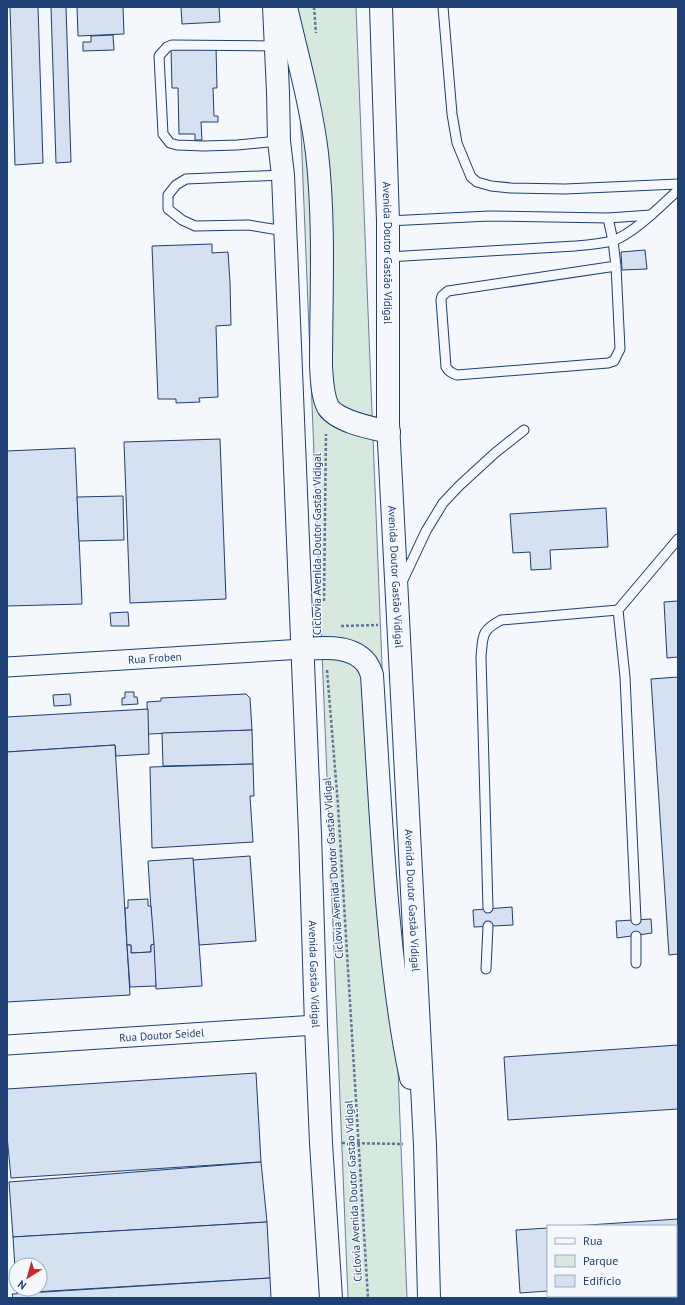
<svg xmlns="http://www.w3.org/2000/svg" width="685" height="1305" font-family="'PT Sans',sans-serif">
	<style>
		.green { fill: #d7e8df; stroke: #687fa3 }
		.building { fill: #d5e0f0; stroke: #1d3f73 }
		.lines { fill: none; stroke-linecap: round; stroke-linejoin: round }
		.lane-casing { stroke: #1d3f73; stroke-width: 11 }
		.street-casing { stroke: #1d3f73; stroke-width: 21 }
		.highway-casing { stroke: #1d3f73; stroke-width: 24 }
		.path { stroke: #5e769c; stroke-width: 2.5; stroke-dasharray: 3 2; stroke-linecap: butt }
		.lane { stroke: #f4f7fb; stroke-width: 9 }
		.street { stroke: #f4f7fb; stroke-width: 19 }
		.highway { stroke: #f4f7fb; stroke-width: 22 }
		.labels { text-anchor: middle; stroke-width: 3; stroke-linejoin: round; paint-order: stroke }
		.street-label { font-size: 11px; fill: #1d3f73; stroke: #f4f7fb }
	</style>
	<rect width="100%" height="100%" fill="#f4f7fb"/>
	<path class="green" d="M296,7H356L407,1298H348Z"/>
	<g class="building">
		<path d="M10,7H38L43,163L15,165Z"/>
		<path d="M51,7H66L71,162L56,163Z"/>
		<path d="M77,7H123L124,34L78,36Z"/>
		<path d="M181,7H219L220,22L182,24Z"/>
		<path d="M113,35L114,50L83,51V42H91V36Z"/>
		<path d="M216,47L217,88H213L214,116H218V122H201L202,140H195V134H179L178,88H172L171,48Z"/>
		<path d="M212,244V253L228,252L230,282L231,325L216,326L218,397L199,398L200,402L176,403V399H158L152,246Z"/>
		<path d="M645,250L647,269L622,270L621,252Z"/>
		<path d="M220,439L226,599L130,603L124,442Z"/>
		<path d="M75,448L82,604L7,606V451Z"/>
		<path d="M123,496L124,540L79,541L77,497Z"/>
		<path d="M606,508L608,547L550,550L551,569L531,570L530,552L513,553L510,514Z"/>
		<path d="M678,601V657L667,658L664,602Z"/>
		<path d="M128,612L129,626H111L110,613Z"/>
		<path d="M678,677V954L669,955L651,679Z"/>
		<path d="M125,692H134V697H137L138,704L122,705V698H125Z"/>
		<path d="M70,694L71,705L54,706L53,695Z"/>
		<path d="M246,694L250,698L252,730L148,734L147,702L161,701V698Z"/>
		<path d="M148,709L149,754L116,756L115,745L7,752V717Z"/>
		<path d="M252,730L253,764L163,766L162,733Z"/>
		<path d="M115,745L130,995L7,1002V752Z"/>
		<path d="M253,764L254,796H250L253,842L152,848L150,767Z"/>
		<path d="M250,856L256,941L199,945L193,860Z"/>
		<path d="M193,858L202,986L156,989L148,861Z"/>
		<path d="M148,899V906H151L154,944L151,945V952L131,953V945H127L125,908H128V900Z"/>
		<path d="M512,907L513,925L474,927L473,910Z"/>
		<path d="M651,919L652,933L617,938L616,921Z"/>
		<path d="M154,944L156,986L130,987L127,945H131V953L151,952V945Z"/>
		<path d="M678,1045V1109L508,1120L504,1057Z"/>
		<path d="M256,1073L261,1162L11,1178L7,1136V1089Z"/>
		<path d="M261,1162L267,1222L13,1237L9,1182Z"/>
		<path d="M678,1219V1282L676,1283V1226H573Z"/>
		<path d="M267,1222L270,1278L17,1293L16,1289H40V1265H16V1284L13,1237Z"/>
		<path d="M548,1228V1291L520,1293L516,1230Z"/>
		<path d="M270,1278L271,1298H13L12,1294Z"/>
	</g>
	<g class="lines">
		<defs>
			<g id="lane">
				<path d="M443,7L452,114L457,143L471,177L477,182L491,186L511,188L565,189L678,184"/>
				<path d="M276,46L172,45L167,47L159,56L163,134L170,143L177,145L204,146L237,145L279,141"/>
				<path d="M283,175L186,179L176,185L168,195V209L182,220L195,226L248,225L285,231"/>
				<path d="M608,218L613,241L616,266L620,349L614,361L608,363L457,375C452,373 449,372 446,367L441,300L442,296L448,291L616,266"/>
				<path d="M388,221L489,216L608,218L651,215"/>
				<path d="M388,257L575,246C587,245 600,244 612,241C632,235 662,205 678,190"/>
				<path d="M402,582L426,531L443,503L459,486L495,453L524,430"/>
				<path d="M618,610L678,539"/>
				<path d="M488,908L481,657C483,635 481,631 501,620L618,610L625,677L636,920"/>
				<path d="M636,963V936"/>
				<path d="M486,969L488,926"/>
			</g>
			<g id="street">
				<path id="s1" d="M7,667L303,649"/>
				<path id="s2" d="M7,1045L316,1025"/>
			</g>
			<g id="highway">
				<path id="s3" d="M274,7L278,92L279,141L283,175L310,834L316,1025L321,1143L331,1298"/>
				<path d="M286,7C297,55 311,104 317,153C325,224 321,296 321,366C322,380 322,395 328,407C338,422 372,428 389,432"/>
				<path id="s4" d="M381,7L388,221V423L425,1145L429,1298"/>
				<path d="M303,649C324,648 352,644 367,664C369,667 371,672 372,675C377,754 381,833 388,912C393,968 399,1023 411,1078"/>
			</g>
		</defs>
		<use href="#lane" class="lane-casing"/>
		<use href="#street" class="street-casing"/>
		<use href="#highway" class="highway-casing"/>
		<g class="path">
			<path d="M314,7L316,33"/>
			<path d="M324,601L326,434"/>
			<path d="M341,626L378,625"/>
			<path d="M327,670L338,805L368,1298"/>
			<path d="M342,1143L403,1144"/>
		</g>
		<use href="#lane" class="lane"/>
		<use href="#street" class="street"/>
		<use href="#highway" class="highway"/>
	</g>
	<g class="labels">
		<g class="street-label">
			<text dy="4" stroke="none"><textPath href="#s4" startOffset="246">Avenida Doutor Gastão Vidigal</textPath></text>
			<text transform="translate(317 544) rotate(-90)" y="4">Ciclovia Avenida Doutor Gastão Vidigal</text>
			<text dy="4" stroke="none"><textPath href="#s4" startOffset="570">Avenida Doutor Gastão Vidigal</textPath></text>
			<text dy="4" stroke="none"><textPath href="#s1" startOffset="148">Rua Froben</textPath></text>
			<text transform="translate(333 868) rotate(-94)" y="4">Ciclovia Avenida Doutor Gastão Vidigal</text>
			<text dy="4" stroke="none"><textPath href="#s4" startOffset="894">Avenida Doutor Gastão Vidigal</textPath></text>
			<text dy="4" stroke="none"><textPath href="#s3" startOffset="968">Avenida Gastão Vidigal</textPath></text>
			<text dy="4" stroke="none"><textPath href="#s2" startOffset="155">Rua Doutor Seidel</textPath></text>
			<text transform="translate(353 1191) rotate(-93)" y="4">Ciclovia Avenida Doutor Gastão Vidigal</text>
		</g>
	</g>
	<rect width="685" height="1305" fill="none" stroke="#1d3f73" stroke-width="16"/>
	<rect x="547" y="1225" width="130" height="72" fill="#f4f7fb" stroke="#9eadc5"/>
	<rect x="555" y="1238" width="20" height="6" fill="#f4f7fb" stroke="#9eadc5"/>
	<text x="583" y="1245" font-size="12" fill="#1d3f73">Rua</text>
	<rect x="555" y="1255" width="20" height="12" fill="#d7e8df" stroke="#9eadc5"/>
	<text x="583" y="1265" font-size="12" fill="#1d3f73">Parque</text>
	<rect x="555" y="1275" width="20" height="12" fill="#d5e0f0" stroke="#9eadc5"/>
	<text x="583" y="1285" font-size="12" fill="#1d3f73">Edifício</text>
	<g transform="translate(28 1277) rotate(217)"><circle r="19" fill="#f4f7fb" stroke="#9eadc5"/>
	<path d="M0-3L7 15L0 10L-7 15Z" fill="#c62828"/>
	<text y="-6" font-size="11" font-weight="bold" text-anchor="middle" fill="#1d3f73">N</text>
	</g>
</svg>
